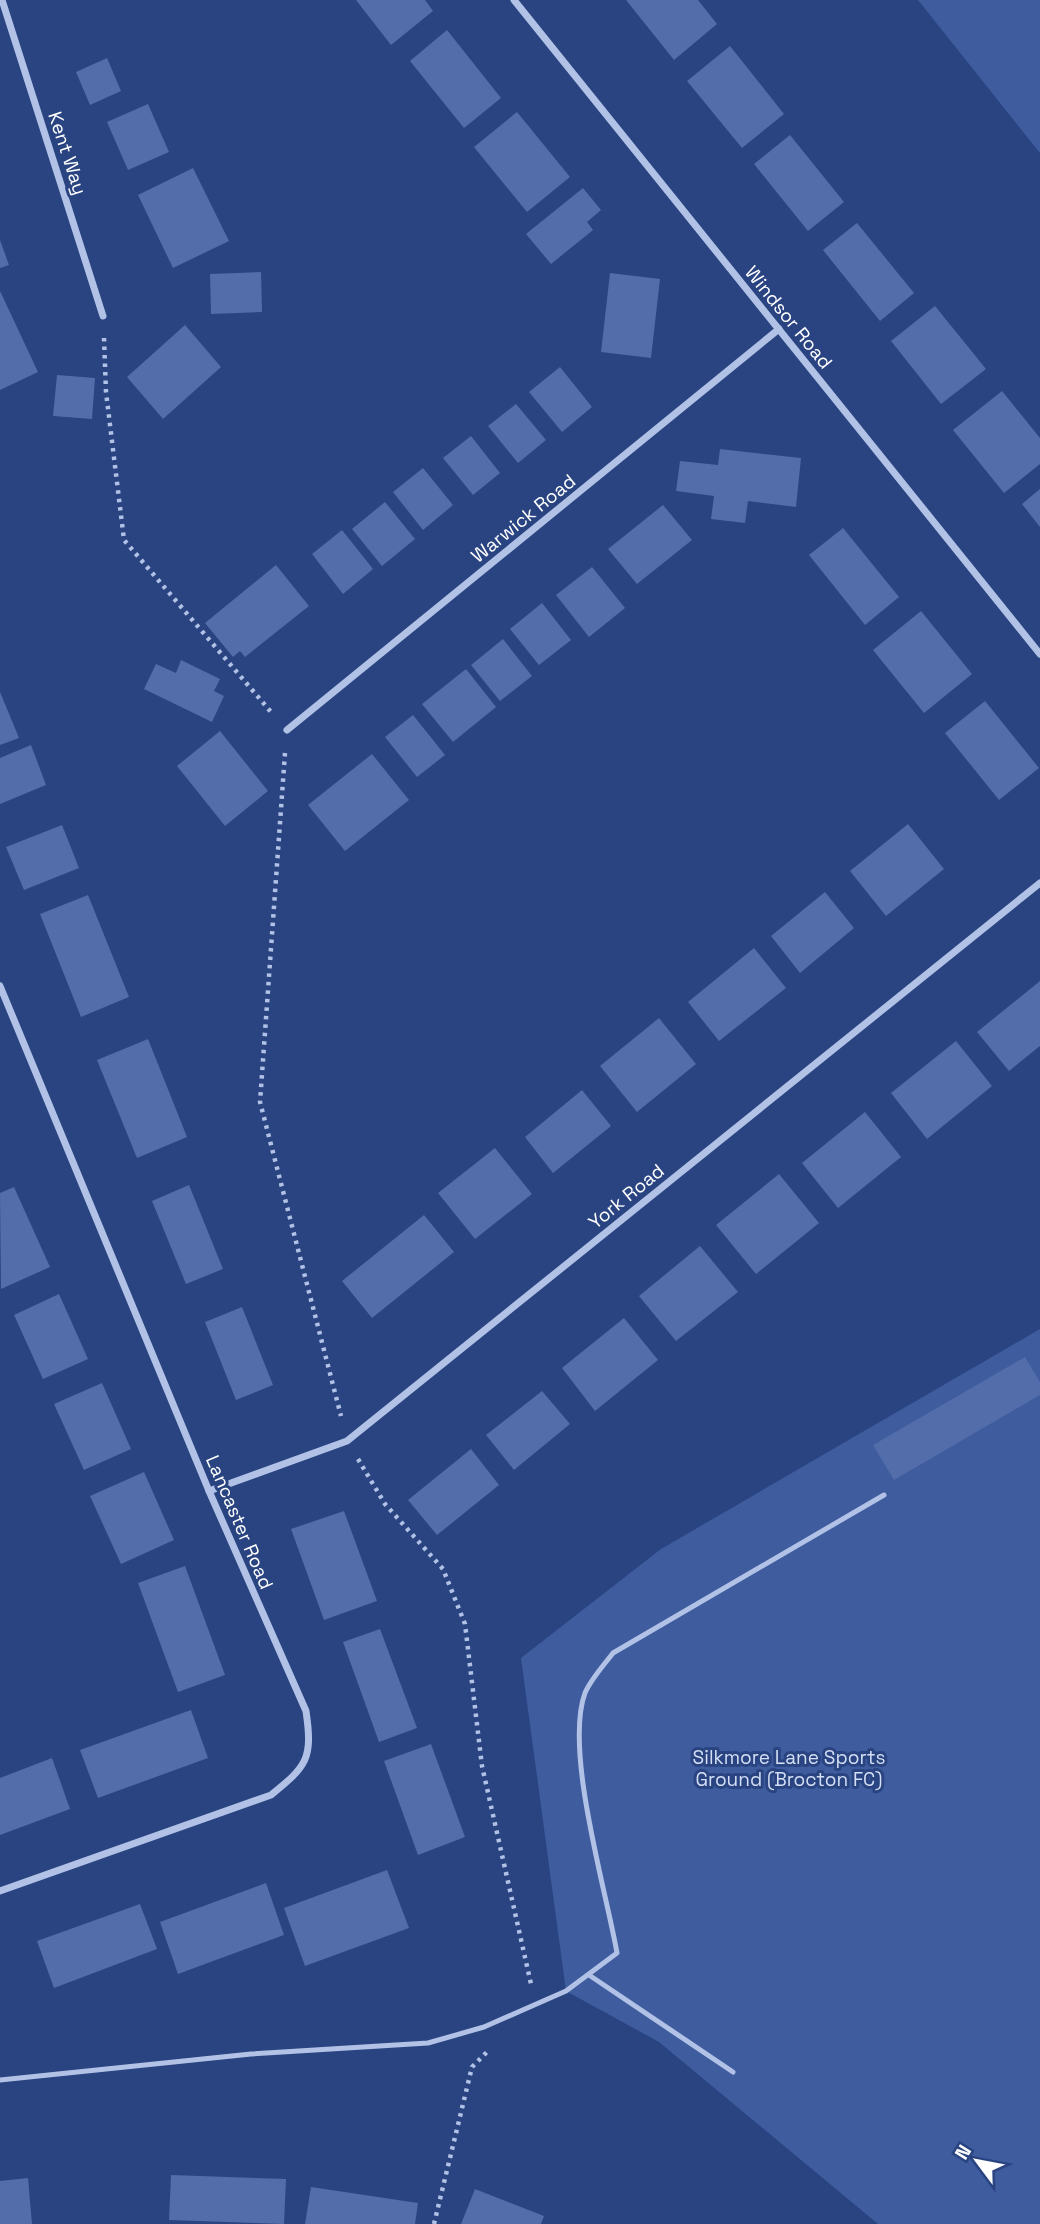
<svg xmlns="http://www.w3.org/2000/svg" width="1040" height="2224" font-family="'Space Grotesk',sans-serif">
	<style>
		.green { fill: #3e5c9e }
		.building { fill: #526da9 }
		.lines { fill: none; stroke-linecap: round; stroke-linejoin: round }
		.path { stroke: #b2c2e6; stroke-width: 4.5; stroke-dasharray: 3.5 5; stroke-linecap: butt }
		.lane { stroke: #b2c2e6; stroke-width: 5 }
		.street { stroke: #b2c2e6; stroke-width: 7 }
		.labels { text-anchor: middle; stroke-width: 6; stroke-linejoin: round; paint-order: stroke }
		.street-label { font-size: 19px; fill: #fff; stroke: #294481 }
		.park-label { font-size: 19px; fill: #d4dff5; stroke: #294481 }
	</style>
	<rect width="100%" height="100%" fill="#294481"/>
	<g class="green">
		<path d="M918,0H1040V153Z"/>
		<path d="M1040,1329V2224H878L659,2042L566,1991L521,1658L661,1549Z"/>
	</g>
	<g class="building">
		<path d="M356,0H425L433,11L391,45Z"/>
		<path d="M626,0H698L717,24L674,60Z"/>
		<path d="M447,30L501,98L464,128L410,61Z"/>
		<path d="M730,46L784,114L742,148L687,81Z"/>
		<path d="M107,58L121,91L90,105L76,72Z"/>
		<path d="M148,104L169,152L128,170L107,122Z"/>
		<path d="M517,112L570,177L527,212L474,147Z"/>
		<path d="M790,135L844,202L808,231L754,164Z"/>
		<path d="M193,168L229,241L173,268L138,195Z"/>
		<path d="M583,188L601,210L587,222L593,230L551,264L526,234Z"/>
		<path d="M857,223L914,293L880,321L823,250Z"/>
		<path d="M0,240L9,265L0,268Z"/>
		<path d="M261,272L262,312L211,314L210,274Z"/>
		<path d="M610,273L660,279L651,358L601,352Z"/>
		<path d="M0,291L38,372L0,390Z"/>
		<path d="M935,306L986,369L941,404L891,341Z"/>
		<path d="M185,325L221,367L163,419L127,377Z"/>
		<path d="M560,367L592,407L562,432L529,392Z"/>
		<path d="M57,375L95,378L92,419L53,416Z"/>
		<path d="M1002,391L1040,438V464L1004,493L953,430Z"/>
		<path d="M516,404L546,440L518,463L488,426Z"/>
		<path d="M471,436L500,473L473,495L443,458Z"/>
		<path d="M720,449L801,458L796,507L748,501L745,523L711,519L714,496L676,491L680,461L718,465Z"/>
		<path d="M423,468L453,505L423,530L393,492Z"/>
		<path d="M1040,489V527L1022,504Z"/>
		<path d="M385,502L415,539L382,566L352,529Z"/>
		<path d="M663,505L692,540L637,584L608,549Z"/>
		<path d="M843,528L899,597L865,625L809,555Z"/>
		<path d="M342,530L373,569L343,594L312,554Z"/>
		<path d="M276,565L309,606L245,657L240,651L233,657L205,623Z"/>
		<path d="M592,567L625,608L589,637L556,595Z"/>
		<path d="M542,603L571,640L539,665L510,629Z"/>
		<path d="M921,611L972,674L924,713L873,650Z"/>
		<path d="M503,639L532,676L500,701L471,665Z"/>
		<path d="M181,660L220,679L214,691L224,696L212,722L144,689L156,664L176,673Z"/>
		<path d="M466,669L496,707L453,742L422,704Z"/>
		<path d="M0,692L19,738L0,745Z"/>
		<path d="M985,701L1039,768L999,800L945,733Z"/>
		<path d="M413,715L445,755L417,777L385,737Z"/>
		<path d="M220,731L268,791L225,826L177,766Z"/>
		<path d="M31,745L46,785L0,804V758Z"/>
		<path d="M372,754L409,800L345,851L308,805Z"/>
		<path d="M908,824L944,869L886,916L850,871Z"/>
		<path d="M62,825L79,868L24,890L6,847Z"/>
		<path d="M825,892L854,928L800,973L771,936Z"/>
		<path d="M88,895L129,997L81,1017L40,914Z"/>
		<path d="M754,948L786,988L719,1041L688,1002Z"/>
		<path d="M1040,981V1046L1009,1071L977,1032Z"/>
		<path d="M659,1018L696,1064L637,1112L600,1066Z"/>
		<path d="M148,1039L187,1137L137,1158L97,1060Z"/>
		<path d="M956,1041L992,1086L927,1139L891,1093Z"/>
		<path d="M582,1090L611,1126L553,1173L525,1137Z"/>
		<path d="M865,1112L901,1157L838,1208L802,1163Z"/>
		<path d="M495,1148L532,1194L475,1239L438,1193Z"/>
		<path d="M779,1174L819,1223L756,1274L716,1225Z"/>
		<path d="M189,1185L223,1269L186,1284L152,1201Z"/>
		<path d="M14,1187L50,1267L1,1289L0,1193Z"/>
		<path d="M424,1215L454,1252L372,1318L342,1281Z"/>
		<path d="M700,1246L738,1292L676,1341L639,1296Z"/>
		<path d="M59,1294L88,1359L43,1379L14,1315Z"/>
		<path d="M242,1307L273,1385L236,1400L205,1322Z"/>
		<path d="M624,1318L658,1360L595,1411L562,1368Z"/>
		<path d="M1025,1357L1040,1382V1395L894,1480L873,1445Z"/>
		<path d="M102,1383L131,1449L84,1470L54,1404Z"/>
		<path d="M542,1391L570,1424L514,1470L486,1435Z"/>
		<path d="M471,1449L499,1485L437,1535L408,1500Z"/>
		<path d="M144,1472L174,1540L121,1564L90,1496Z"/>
		<path d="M344,1511L377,1601L324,1620L291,1529Z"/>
		<path d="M185,1566L225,1675L178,1692L138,1583Z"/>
		<path d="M380,1629L417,1728L379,1742L343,1642Z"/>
		<path d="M191,1710L208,1758L98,1798L80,1750Z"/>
		<path d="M431,1744L465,1837L418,1855L384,1761Z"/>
		<path d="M52,1758L70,1809L0,1835V1778Z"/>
		<path d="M387,1870L409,1928L305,1966L284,1908Z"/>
		<path d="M266,1883L284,1935L178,1974L160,1922Z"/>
		<path d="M140,1904L157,1949L54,1988L37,1941Z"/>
		<path d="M171,2175L286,2179L284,2224L169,2220Z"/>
		<path d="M28,2178L32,2224H0V2181Z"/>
		<path d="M311,2187L418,2203L415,2224H305Z"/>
		<path d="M475,2189L544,2216L541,2224H461Z"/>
	</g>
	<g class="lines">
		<g class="path">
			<path d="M104,338L106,392L124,540L271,712"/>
			<path d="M285,753L260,1102L341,1416"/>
			<path d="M358,1459L385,1504L443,1569L465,1624L482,1766L531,1984"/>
			<path d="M434,2224L472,2067L489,2050"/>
		</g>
		<g class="lane">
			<path d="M589,1975L733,2072"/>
			<path d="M0,2080L251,2054L428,2043L484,2027L566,1991L617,1953C606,1890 564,1750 585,1693C591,1679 604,1665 613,1653L884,1495"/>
		</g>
		<g class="street">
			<path d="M2,0L103,316"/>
			<path d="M514,0L1040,654"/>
			<path d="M287,730L779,329"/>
			<path d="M0,986L209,1491L306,1711C313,1759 307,1766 271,1795L0,1891"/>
			<path d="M209,1491L347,1441L1040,883"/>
		</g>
	</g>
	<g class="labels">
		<g class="street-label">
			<text transform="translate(68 153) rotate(72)" y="7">Kent Way</text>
			<text transform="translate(789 317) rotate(51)" y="7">Windsor Road</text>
			<text transform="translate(523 518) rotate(-39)" y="7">Warwick Road</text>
			<text transform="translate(626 1196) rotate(-39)" y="7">York Road</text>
			<text transform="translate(240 1522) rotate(67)" y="7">Lancaster Road</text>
		</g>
		<g class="park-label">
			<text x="789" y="1764">Silkmore Lane Sports<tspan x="789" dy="22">Ground (Brocton FC)</tspan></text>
		</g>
	</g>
	<g transform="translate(977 2161) rotate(302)" stroke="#294481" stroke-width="5" paint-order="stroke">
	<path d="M0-5L12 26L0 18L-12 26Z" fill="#ffffff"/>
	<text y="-10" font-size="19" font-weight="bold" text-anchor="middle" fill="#ffffff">N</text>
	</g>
</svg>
